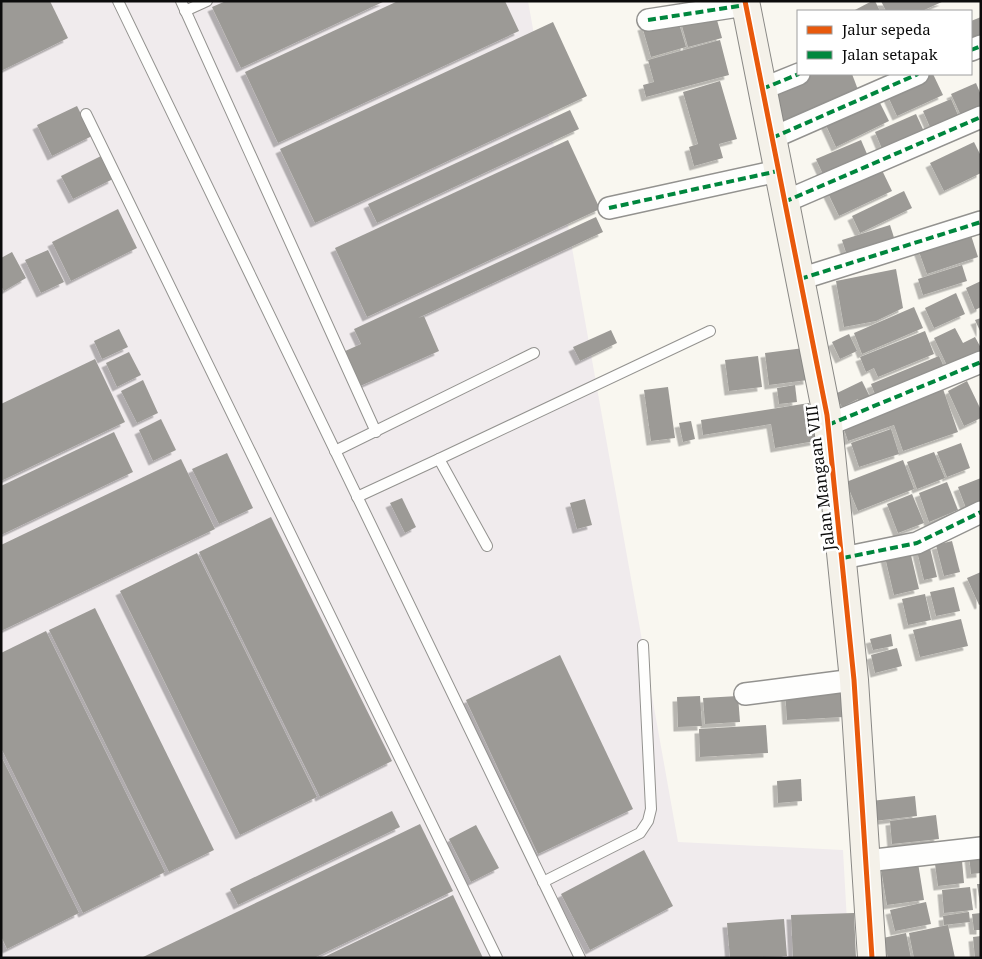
<svg xmlns="http://www.w3.org/2000/svg" width="982" height="959" font-family="'Noto Serif',serif">
	<style>
		.industrial { fill: #f0ebed }
		.building { fill: #9c9a96; filter: url(#shadow) }
		.lines { fill: none; stroke-linecap: round; stroke-linejoin: round }
		.lane-casing { stroke: #93928f; stroke-width: 12 }
		.street-casing { stroke: #93928f; stroke-width: 24 }
		.secondary-casing { stroke: #898885; stroke-width: 30 }
		.lane { stroke: #fefefd; stroke-width: 10 }
		.street { stroke: #fefefd; stroke-width: 21 }
		.secondary { stroke: #f4f1e9; stroke-width: 28 }
		.quiet { stroke: #00873e; stroke-width: 4; stroke-dasharray: 8 4; stroke-linecap: butt }
		.cycleway-casing { stroke: #fff; stroke-width: 8 }
		.cycleway { stroke: #e8590c; stroke-width: 5 }
		.labels { text-anchor: middle; stroke-width: 5; stroke-linejoin: round; paint-order: stroke }
		.street-label { font-size: 16px; fill: #0c0c0c; stroke: #fff }
	</style>
	<defs>
		<filter id="shadow"><feDropShadow dx="-4.5" dy="4.5" stdDeviation="0" flood-color="#0004"/></filter>
	</defs>
	<rect width="100%" height="100%" fill="#f9f7f0"/>
	<path class="industrial" d="M1,1H528L678,842L843,850L849,958H1Z"/>
	<g class="building">
		<path d="M1,1H50L68,38L1,71Z"/>
		<path d="M226,1H385L241,68L212,7Z"/>
		<path d="M398,1H505L519,31L278,143L245,72Z"/>
		<path d="M872,1H875L880,11H853Z"/>
		<path d="M881,1H944L922,11H886Z"/>
		<path d="M715,13L722,38L688,47L680,19Z"/>
		<path d="M677,17L686,47L651,57L642,26Z"/>
		<path d="M981,17V41L971,45V21Z"/>
		<path d="M553,22L587,96L315,223L280,149Z"/>
		<path d="M720,40L729,75L646,97L643,85L654,82L648,60Z"/>
		<path d="M807,74H852L860,95L784,125L770,88Z"/>
		<path d="M925,74H933L943,95L897,116L886,92Z"/>
		<path d="M720,81L737,139L719,144L723,158L694,166L689,147L698,144L683,92Z"/>
		<path d="M976,83L981,95V112L963,120L951,94Z"/>
		<path d="M951,99L961,122L933,134L923,111Z"/>
		<path d="M880,103L889,121L836,147L825,123L864,104L867,109Z"/>
		<path d="M77,106L92,136L52,156L37,125Z"/>
		<path d="M570,110L579,129L377,223L368,204Z"/>
		<path d="M916,114L927,138L885,156L875,132Z"/>
		<path d="M568,140L600,209L367,317L335,248Z"/>
		<path d="M861,140L870,161L826,181L816,159Z"/>
		<path d="M974,142L981,156V173L944,191L930,163Z"/>
		<path d="M101,156L113,179L73,199L61,176Z"/>
		<path d="M880,166L892,191L839,216L827,191Z"/>
		<path d="M904,191L912,208L860,233L852,216Z"/>
		<path d="M118,209L137,248L71,281L52,242Z"/>
		<path d="M596,217L603,232L418,318L424,316L439,351L358,387L343,352L361,344L354,329Z"/>
		<path d="M890,225L897,247L849,262L842,240Z"/>
		<path d="M969,229L978,257L927,274L917,246Z"/>
		<path d="M48,250L64,282L41,293L25,260Z"/>
		<path d="M12,252L26,278L4,291L1,286V258Z"/>
		<path d="M962,265L967,281L923,295L918,279Z"/>
		<path d="M896,269L903,308L876,321L844,327L836,281Z"/>
		<path d="M981,281V307L975,310L966,288Z"/>
		<path d="M956,293L965,314L934,328L925,308Z"/>
		<path d="M914,307L923,328L862,354L854,333Z"/>
		<path d="M981,318V333L975,320Z"/>
		<path d="M955,328L963,343L975,337L981,348V360L951,374L934,338Z"/>
		<path d="M119,329L128,347L102,359L94,341Z"/>
		<path d="M611,330L617,343L580,361L573,347Z"/>
		<path d="M925,331L934,354L878,377L874,368L866,372L860,357Z"/>
		<path d="M849,334L857,351L840,359L832,342Z"/>
		<path d="M804,348L808,380L769,385L765,353Z"/>
		<path d="M129,352L141,375L117,387L106,363Z"/>
		<path d="M758,356L762,387L729,391L725,360Z"/>
		<path d="M939,356L947,374L878,402L871,384Z"/>
		<path d="M95,359L125,422L1,481V404Z"/>
		<path d="M143,380L158,413L137,423L121,391Z"/>
		<path d="M862,381L874,405L863,410L858,399L842,407L835,394Z"/>
		<path d="M967,381L981,410V418L964,426L948,391Z"/>
		<path d="M795,385L797,402L779,404L777,388Z"/>
		<path d="M668,387L675,438L651,441L644,390Z"/>
		<path d="M943,389L958,432L903,451L894,425L848,441L842,423Z"/>
		<path d="M809,403L815,441L775,448L771,424L703,435L701,420Z"/>
		<path d="M161,419L176,450L153,461L139,430Z"/>
		<path d="M691,421L695,439L683,442L679,423Z"/>
		<path d="M891,429L899,454L859,467L851,443Z"/>
		<path d="M114,432L133,472L1,535V486Z"/>
		<path d="M961,443L970,468L947,477L937,452Z"/>
		<path d="M934,452L945,478L917,489L907,462Z"/>
		<path d="M227,453L253,508L219,524L192,469Z"/>
		<path d="M181,459L215,529L1,631V545Z"/>
		<path d="M903,460L914,489L858,511L846,482Z"/>
		<path d="M981,478V502L966,508L958,487Z"/>
		<path d="M947,482L958,510L929,522L919,493Z"/>
		<path d="M912,494L924,523L898,533L887,504Z"/>
		<path d="M402,498L416,527L405,533L390,503Z"/>
		<path d="M585,499L592,525L577,529L570,503Z"/>
		<path d="M271,517L392,761L320,797L199,552Z"/>
		<path d="M952,541L960,572L944,576L936,545Z"/>
		<path d="M930,548L937,577L924,580L917,551Z"/>
		<path d="M910,551L919,589L894,595L885,557Z"/>
		<path d="M197,553L317,797L240,835L120,591Z"/>
		<path d="M981,572V604L979,605L967,578Z"/>
		<path d="M954,587L960,611L936,616L930,592Z"/>
		<path d="M925,594L931,620L908,625L902,599Z"/>
		<path d="M95,608L214,850L169,872L49,630Z"/>
		<path d="M961,619L968,646L920,657L913,630Z"/>
		<path d="M46,631L165,872L83,913L1,748V653Z"/>
		<path d="M891,634L893,646L873,650L870,639Z"/>
		<path d="M897,648L902,666L875,673L871,655Z"/>
		<path d="M560,655L633,809L538,854L466,700Z"/>
		<path d="M842,687L844,717L787,720L785,691Z"/>
		<path d="M700,696L702,726L678,727L677,697Z"/>
		<path d="M738,696L740,722L705,724L703,698Z"/>
		<path d="M766,725L768,753L700,757L699,729Z"/>
		<path d="M1,756L79,913L7,949L1,936Z"/>
		<path d="M801,779L802,801L778,803L777,781Z"/>
		<path d="M915,796L917,816L874,821L871,801Z"/>
		<path d="M392,811L400,827L238,905L230,889Z"/>
		<path d="M936,815L939,839L892,844L890,821Z"/>
		<path d="M420,824L453,891L314,958H141Z"/>
		<path d="M476,825L499,868L471,882L449,839Z"/>
		<path d="M644,850L673,906L590,950L561,894Z"/>
		<path d="M980,855L981,873L971,874L969,856Z"/>
		<path d="M962,861L964,883L938,886L935,864Z"/>
		<path d="M918,863L924,900L887,905L881,869Z"/>
		<path d="M977,884H981V904H980Z"/>
		<path d="M970,887L973,910L944,913L942,890Z"/>
		<path d="M453,895L483,958H322Z"/>
		<path d="M926,902L931,924L895,931L890,910Z"/>
		<path d="M969,912L970,922L944,925L943,916Z"/>
		<path d="M854,913L856,958H793L791,915Z"/>
		<path d="M981,913V930H974L972,914Z"/>
		<path d="M784,919L787,956L730,958L727,923Z"/>
		<path d="M948,925L955,958H914L909,933Z"/>
		<path d="M906,933L911,958H888L883,938Z"/>
		<path d="M981,936V958H975L973,937Z"/>
	</g>
	<g class="lines">
		<defs>
			<g id="lane">
				<path d="M118,1L580,958"/>
				<path d="M181,1L376,432"/>
				<path d="M185,11L207,1"/>
				<path d="M86,114L497,958"/>
				<path d="M335,451L534,353"/>
				<path d="M439,459L710,331"/>
				<path d="M357,497L439,459L487,546"/>
				<path d="M543,882L640,833L648,821L651,809L643,645"/>
			</g>
			<g id="street">
				<path d="M648,20L745,5"/>
				<path d="M971,50L981,46"/>
				<path d="M762,89L799,74"/>
				<path d="M772,138L918,74"/>
				<path d="M784,202L981,117"/>
				<path d="M609,208L778,171"/>
				<path d="M800,279L981,222"/>
				<path d="M828,425L981,362"/>
				<path d="M843,558L917,543L981,512"/>
				<path d="M745,694L854,680"/>
				<path d="M866,861L981,848"/>
			</g>
			<path id="secondary" d="M745,1L827,415L854,680L872,958"/>
		</defs>
		<use href="#lane" class="lane-casing"/>
		<use href="#street" class="street-casing"/>
		<use href="#secondary" class="secondary-casing"/>
		<use href="#lane" class="lane"/>
		<use href="#street" class="street"/>
		<use href="#secondary" class="secondary"/>
		<g class="quiet">
			<path d="M648,20L745,5"/>
			<path d="M971,50L981,46"/>
			<path d="M762,89L799,74"/>
			<path d="M772,138L918,74"/>
			<path d="M784,202L981,117"/>
			<path d="M609,208L778,171"/>
			<path d="M800,279L981,222"/>
			<path d="M828,425L981,362"/>
			<path d="M843,558L917,543L981,512"/>
		</g>
		<defs>
			<path id="cycleway" d="M745,1L827,415L854,680L872,958"/>
		</defs>
		<use href="#cycleway" class="cycleway-casing"/>
		<use href="#cycleway" class="cycleway"/>
	</g>
	<g class="labels">
		<g class="street-label">
			<text transform="translate(820 478) rotate(-97)" y="6">Jalan Mangaan VIII</text>
		</g>
	</g>
	<rect width="982" height="959" fill="none" stroke="#0c0c0c" stroke-width="5"/>
	<rect x="797" y="10" width="175" height="65" fill="#ffffff" stroke="#9e9e9e"/>
	<rect x="807" y="26" width="25" height="8" fill="#e8590c" stroke="#9e9e9e"/>
	<text x="842" y="35" font-size="15" fill="#0c0c0c">Jalur sepeda</text>
	<rect x="807" y="51" width="25" height="8" fill="#00873e" stroke="#9e9e9e"/>
	<text x="842" y="60" font-size="15" fill="#0c0c0c">Jalan setapak</text>
</svg>
